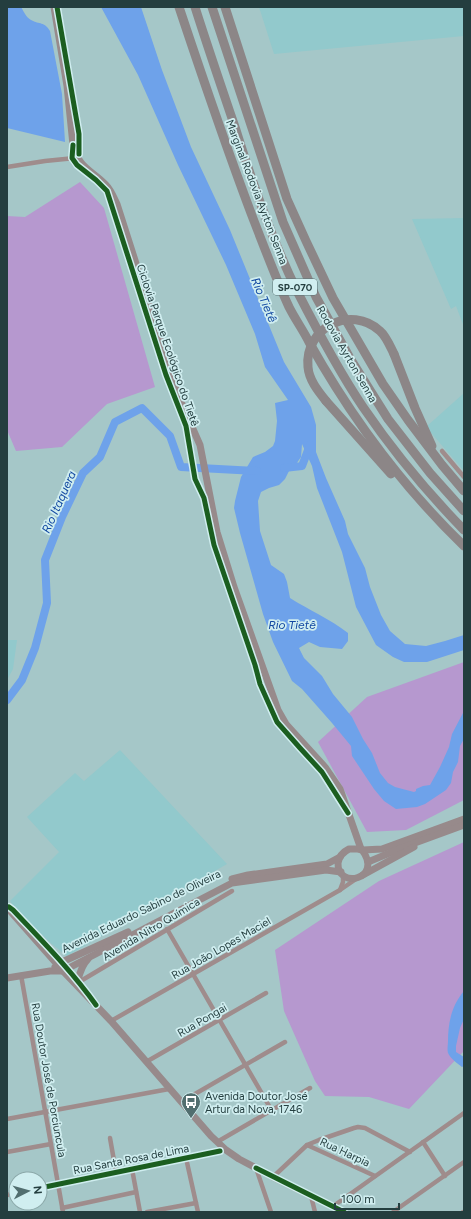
<svg xmlns="http://www.w3.org/2000/svg" width="471" height="1219" font-family="Figtree,sans-serif">
	<style>
		.built { fill: #92c9cc }
		.forest { fill: #b698cf }
		.water { fill: #6ea2ea }
		.lines { fill: none; stroke-linecap: round; stroke-linejoin: round }
		.river { stroke: #6ea2ea; stroke-width: 8 }
		.street { stroke: #9f8c8c; stroke-width: 4.5 }
		.secondary { stroke: #978a8b; stroke-width: 7 }
		.highway { stroke: #8c8687; stroke-width: 9 }
		.highway-bridge { stroke: #8c8687; stroke-width: 9 }
		.cycleway-casing { stroke: #d0eef0; stroke-width: 8 }
		.cycleway { stroke: #1b5e20; stroke-width: 5 }
		.labels { text-anchor: middle; stroke-width: 3.5; stroke-linejoin: round; paint-order: stroke }
		.shield { fill: #d0eef0; stroke: #587374; stroke-width: 1 }
		.shield-label { font-size: 10px; font-weight: bold; fill: #243e3f }
		.street-label { font-size: 11px; fill: #243e3f; stroke: #d0eef0 }
		.poi-label { font-size: 11px; fill: #243e3f; stroke: #d0eef0; text-anchor: start }
		.water-label { font-size: 12px; font-style: italic; fill: #1248a1; stroke: #d0eef0 }
	</style>
	<rect width="100%" height="100%" fill="#a5c7c8"/>
	<g class="built">
		<path d="M259,7H464V36L274,54Z"/>
		<path d="M464,218V327L456,306L451,309L412,219Z"/>
		<path d="M464,393V471L426,427Z"/>
		<path d="M7,640H17L13,669L7,680Z"/>
		<path d="M120,750L227,864L67,956L24,922L10,901L59,852L27,817L75,773L84,781Z"/>
	</g>
	<g class="forest">
		<path d="M80,182L104,208L155,387L107,404L62,447L16,451L7,430V216L25,217Z"/>
		<path d="M464,662V800L406,830L367,832L318,742L367,697Z"/>
		<path d="M464,842V1051L409,1109L369,1097L325,1096L315,1081L284,1011L275,950L379,881Z"/>
	</g>
	<g class="water">
		<path d="M7,7H21C24,12 26,17 31,20C40,25 44,21 50,31L62,94L65,142L7,128Z"/>
		<path d="M101,7H141L162,70L191,147L230,230L284,362L311,407L316,425V452L326,478L345,521L348,534L365,568L370,587L381,615L390,631L405,644L426,646L445,641L464,635V650L427,662H404L393,657L376,645L356,607L342,552L317,488L312,466L302,444L301,457L294,467L289,471L285,479L279,485L269,488L261,492L258,501L260,531L271,565L284,574L287,582L290,598C309,610 330,619 348,633V641L342,649L320,647L309,642L299,648L304,658L322,676L333,694L352,717L363,739L372,753L380,773L388,783L395,787L414,792L416,791V789L423,786L430,785L440,767L449,747L452,734L464,711V739L460,746L458,762L453,772L451,783L446,790L425,804L417,807L396,809L384,801L374,789L352,756L351,746L332,723L302,689L292,681L273,642L263,614L240,533L234,508L235,501L241,477L253,457L265,452L273,446L275,441L277,421L275,403L288,400L265,367L255,334L226,265L178,165L138,75Z"/>
		<path d="M464,991V1019L460,1028L456,1046V1052L464,1057V1066L462,1067C457,1063 451,1059 448,1053C447,1050 448,1044 448,1041C448,1022 452,1005 464,991Z"/>
	</g>
	<g class="lines">
		<g class="river">
			<path d="M284,468L302,466L310,445"/>
			<path d="M7,700L22,680L35,648L47,603L45,560L62,517L83,473L100,457L115,422L142,408L170,436L181,467L257,471"/>
		</g>
		<g class="street">
			<path d="M7,167L45,161L75,158"/>
			<path d="M442,451L464,477"/>
			<path d="M340,890L343,882V875"/>
			<path d="M167,929L272,1111"/>
			<path d="M21,975L63,1212"/>
			<path d="M79,982L232,891"/>
			<path d="M111,1021L340,890L356,879"/>
			<path d="M146,1062L266,993"/>
			<path d="M181,1102L285,1042"/>
			<path d="M7,1119L169,1089"/>
			<path d="M110,1138L116,1172"/>
			<path d="M217,1142L310,1088"/>
			<path d="M423,1142L445,1176"/>
			<path d="M307,1145L375,1176"/>
			<path d="M7,1152L51,1144"/>
			<path d="M186,1158L198,1212"/>
			<path d="M256,1168L271,1212"/>
			<path d="M132,1169L140,1212"/>
			<path d="M273,1177L307,1145L319,1140L354,1128L358,1127L365,1128L410,1152"/>
			<path d="M40,1188L226,1150"/>
			<path d="M7,1195L16,1193"/>
			<path d="M311,1196L315,1212"/>
			<path d="M332,1207L464,1113"/>
			<path d="M62,1208L136,1192"/>
			<path d="M147,1212L196,1203"/>
			<path d="M393,1212L464,1162"/>
			<path d="M463,1212H464"/>
		</g>
		<g class="secondary">
			<path d="M54,7L67,86L73,145C79,169 92,170 106,185C111,190 114,198 117,204L178,395L200,445L217,532L234,587L278,710L286,724L325,767L340,789L361,849"/>
			<path d="M73,149C71,162 74,164 86,170"/>
			<path d="M349,849H358L362,850C384,879 337,890 338,863C339,856 343,852 349,849Z"/>
			<path d="M363,850L382,849L464,819"/>
			<path d="M368,862L404,847L464,825"/>
			<path d="M363,875L414,847"/>
			<path d="M232,879L248,875L327,864L340,857"/>
			<path d="M9,907L11,912L63,971L111,1021L211,1136L226,1150L239,1159L273,1177L344,1212"/>
			<path d="M41,939L62,962L84,989"/>
			<path d="M55,967L62,962L128,932"/>
			<path d="M7,978L50,971H63L232,883L326,870L341,872"/>
			<path d="M78,980C80,972 82,965 88,959"/>
		</g>
		<g class="highway">
			<path d="M179,7C203,79 227,150 254,221C265,249 276,279 289,307C295,319 303,330 309,342C351,417 402,486 464,546"/>
			<path d="M195,7C208,48 222,89 236,130C253,185 272,240 297,291C317,330 338,370 363,407C393,451 427,492 464,530"/>
			<path d="M212,7L283,222L316,297L351,360L388,419L430,473L464,511"/>
			<path d="M225,7L287,199L306,241L333,298L383,384L408,420L442,465L464,491"/>
			<path d="M394,354L415,408L432,446"/>
			<path d="M326,401L391,474"/>
		</g>
		<path class="highway-bridge" d="M326,401C318,391 309,380 308,367C304,328 351,304 380,331C386,336 390,346 394,354"/>
		<defs>
			<g id="cycleway">
				<path d="M57,7L79,134V154"/>
				<path d="M73,145L72,158L77,165L96,180L107,191L166,375L186,426L195,479L204,498L214,545L255,665L260,684L277,722L300,748L322,772L348,813"/>
				<path d="M9,907L13,910C42,941 71,970 96,1005"/>
				<path d="M256,1168L344,1212"/>
				<path d="M40,1188L220,1151"/>
			</g>
		</defs>
		<use href="#cycleway" class="cycleway-casing"/>
		<use href="#cycleway" class="cycleway"/>
	</g>
	<defs>
		<symbol id="bus-pin" viewBox="-11 -11 22 30"><path d="M0 17L-7.5 6A9.5 9.5 0 1 1 7.5 6Z" fill="#516e6f" stroke="#d0eef0"/><path d="M-5-6H5V4H4V6H2V4H-2V6H-4V4H-5ZM-3.5-4V0h7V-4ZM-3.5 1.2v1.5H-2V1.2ZM2 1.2v1.5H3.5V1.2Z" fill="#fff"/></symbol>
	</defs>
	<g fill-rule="evenodd">
		<use href="#bus-pin" x="180" y="1091" width="22" height="30"/>
	</g>
	<g class="labels">
		<rect class="shield" x="273" y="279" width="44" height="16" rx="3"/>
		<g class="shield-label">
			<text x="295" y="291">SP-070</text>
		</g>
		<g class="street-label">
			<text transform="translate(257 192) rotate(69)" y="4">Marginal Rodovia Ayrton Senna</text>
			<text transform="translate(168 345) rotate(71)" y="4">Ciclovia Parque Ecológico do Tietê</text>
			<text transform="translate(347 354) rotate(60)" y="4">Rodovia Ayrton Senna</text>
			<text transform="translate(141 911) rotate(-26)" y="4">Avenida Eduardo Sabino de Oliveira</text>
			<text transform="translate(151 929) rotate(-31)" y="4">Avenida Nitro Química</text>
			<text transform="translate(221 948) rotate(-30)" y="4">Rua João Lopes Maciel</text>
			<text transform="translate(202 1020) rotate(-30)" y="4">Rua Pongai</text>
			<text transform="translate(49 1080) rotate(80)" y="4">Rua Doutor José de Porciuncula</text>
			<text transform="translate(345 1152) rotate(25)" y="4">Rua Harpia</text>
			<text transform="translate(131 1159) rotate(-11)" y="4">Rua Santa Rosa de Lima</text>
		</g>
		<g class="poi-label">
			<text x="205" y="1100">Avenida Doutor José<tspan x="205" dy="13">Artur da Nova, 1746</tspan></text>
		</g>
		<g class="water-label">
			<text transform="translate(264 300) rotate(67)" y="4">Rio Tietê</text>
			<text transform="translate(59 502) rotate(-66)" y="4">Rio Itaquera</text>
			<text x="292" y="629">Rio Tietê</text>
		</g>
	</g>
	<rect width="471" height="1219" fill="none" stroke="#243e3f" stroke-width="16"/>
	<g transform="translate(28 1191) rotate(84)"><circle r="19" fill="#d0eef0" stroke="#8ba8a9"/>
	<path d="M0-3L7 15L0 10L-7 15Z" fill="#516e6f"/>
	<text y="-6" font-size="11" font-weight="bold" text-anchor="middle" fill="#243e3f">N</text>
	</g>
	<path d="M335 1203v6h64v-6" fill="none" stroke="#243e3f" stroke-width="2"/>
	<text x="341" y="1203" font-size="12" fill="#243e3f" stroke="#d0eef0" stroke-width="3" paint-order="stroke">100 m</text>
</svg>
